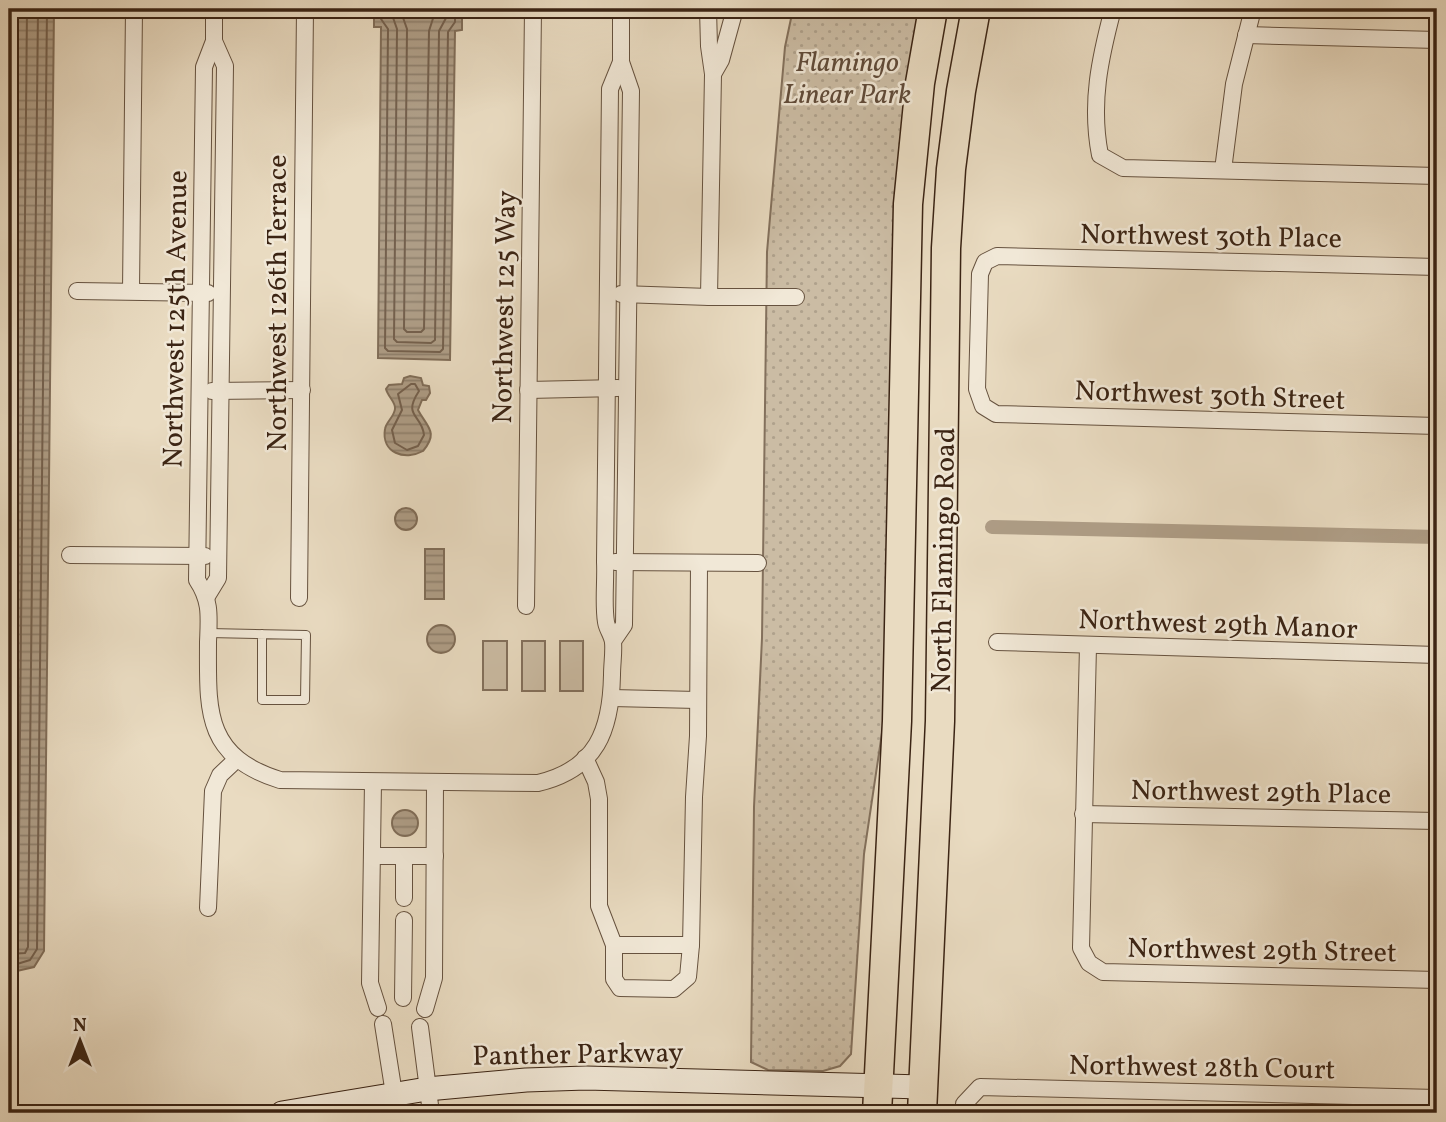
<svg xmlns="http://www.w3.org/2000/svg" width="1446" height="1122" font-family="Vollkorn,serif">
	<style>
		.park { fill: url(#park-dots); stroke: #83705c; stroke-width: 2 }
		.garden { fill: #cbbca4; stroke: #83705c; stroke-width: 2 }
		.water { fill: url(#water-rules); stroke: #806d58; stroke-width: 2 }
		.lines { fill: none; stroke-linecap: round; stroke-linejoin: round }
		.shore { stroke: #74604d; stroke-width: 2 }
		.canal { stroke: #ae9d86; stroke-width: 14 }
		.lane-casing { stroke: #66523f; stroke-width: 10 }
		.street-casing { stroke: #66523f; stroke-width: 18 }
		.secondary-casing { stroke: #3b2414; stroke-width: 25 }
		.highway-casing { stroke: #3b2414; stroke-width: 31 }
		.lane { stroke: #f1e8d7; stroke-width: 8 }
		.street { stroke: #f1e8d7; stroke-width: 16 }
		.secondary { stroke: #f1e8d7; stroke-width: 23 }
		.highway { stroke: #e9dbc1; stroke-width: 28 }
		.labels { text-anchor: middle; stroke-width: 5; stroke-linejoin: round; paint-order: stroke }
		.park-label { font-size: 28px; font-style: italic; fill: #5f4a38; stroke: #f1e8d7 }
		.street-label { font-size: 28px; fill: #3b2414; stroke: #f1e8d7 }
	</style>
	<defs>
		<pattern id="park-dots" width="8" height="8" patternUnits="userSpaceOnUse" patternTransform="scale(1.75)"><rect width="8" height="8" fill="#cbbca4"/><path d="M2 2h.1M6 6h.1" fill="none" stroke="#afa18c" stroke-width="1.8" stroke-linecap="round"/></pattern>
		<pattern id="water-rules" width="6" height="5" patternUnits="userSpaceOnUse" patternTransform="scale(1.75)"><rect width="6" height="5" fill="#ae9d86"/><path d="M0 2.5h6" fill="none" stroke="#8f806c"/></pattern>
	</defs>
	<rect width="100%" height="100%" fill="#e9dbc1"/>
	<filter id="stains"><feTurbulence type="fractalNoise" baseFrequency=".00286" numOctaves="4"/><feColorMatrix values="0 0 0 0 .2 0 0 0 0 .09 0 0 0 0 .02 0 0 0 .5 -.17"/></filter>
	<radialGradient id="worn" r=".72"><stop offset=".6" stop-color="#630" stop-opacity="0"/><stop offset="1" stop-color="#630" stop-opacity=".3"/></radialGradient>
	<path class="park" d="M793,9H923L886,706L864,854L851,1054L840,1066L823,1071L768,1070L751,1062L754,807L762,638L767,252L785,47Z"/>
	<g class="garden">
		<rect x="483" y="641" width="24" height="49"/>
		<rect x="522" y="641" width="23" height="50"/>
		<path d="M583,641V691H560V641Z"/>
	</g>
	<g class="water">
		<path d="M9,9H54L44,951L34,967L17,971L9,969Z"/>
		<path d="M374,9H462V30L455,31L450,360L378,358L381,27H374Z"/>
		<path d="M410,376L421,378L423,385L429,386L430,393L426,400H422L418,410C427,427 439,432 423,451C405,461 381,453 385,429C386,422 394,417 395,409C396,402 388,397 386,389L389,385L402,384L404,378Z"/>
		<circle cx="406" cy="519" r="11"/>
		<rect x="425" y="549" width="19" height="50"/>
		<circle cx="441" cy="639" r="14"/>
		<circle cx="405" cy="823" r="13"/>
	</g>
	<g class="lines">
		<g class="shore">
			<path d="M381,9V19L388,29L385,348L388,351L440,352L443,349L448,32L455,22V9"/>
			<path d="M390,9L397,29L394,339L397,342L431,343L435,340L439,31L446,18V9"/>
			<path d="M400,9L407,29L404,329L407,332H421L424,329L429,31L436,9"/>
			<path d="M411,384H415L419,391C402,417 422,414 424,435L418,446L407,450L395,443L392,430L402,410L398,394Z"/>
			<path d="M9,943H16L18,940L27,9"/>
			<path d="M9,954L25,953L28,947L38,9"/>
			<path d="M9,963L17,964L30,960L37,949L47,9"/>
		</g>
		<path class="canal" d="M992,527L1437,537"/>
		<defs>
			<path id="lane" d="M209,633L306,635L305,700H262V634"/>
			<g id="street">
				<path d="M214,9V41L204,67L197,580C211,601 209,616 208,642C208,709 203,756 280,780L538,783C597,769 611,730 612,675C612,664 614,652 613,642C612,635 607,629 606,622C603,603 606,581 605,562L610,89L621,62"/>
				<path d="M708,9L709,46L713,74L709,297"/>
				<path d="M1113,9C1100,58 1090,103 1100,155L1123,168L1437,176"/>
				<path d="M1246,35L1437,40"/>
				<path d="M713,74L721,60L735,9"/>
				<path d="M1223,170L1234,84L1253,9"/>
				<path d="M1437,267L997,256L985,262L980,274L977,389L983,406L996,414L1437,426"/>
				<path d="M77,291L208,293"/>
				<path d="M131,291L134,9"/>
				<path d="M621,294L709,297H796"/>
				<path d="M528,390L618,388"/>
				<path d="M212,391L302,390"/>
				<path d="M70,555L205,556"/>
				<path d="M615,562L758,563"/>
				<path d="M207,596L218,578L225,66L214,41"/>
				<path d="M299,598L305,9"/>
				<path d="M526,606L533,9"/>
				<path d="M613,641L624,625L631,91L621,62V9"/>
				<path d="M997,642L1437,655"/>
				<path d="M1088,646L1081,948L1089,963L1103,972L1437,980"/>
				<path d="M612,698L697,700"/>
				<path d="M585,758L596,782L599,799V906L614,945H691"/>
				<path d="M373,782L370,983L378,1008"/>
				<path d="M1083,814L1437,821"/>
				<path d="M372,856H435"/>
				<path d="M404,856V898"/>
				<path d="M208,908L213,791L220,775L237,759"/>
				<path d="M614,945V979L620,988L674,989L688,977L691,945L694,797L698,736L699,563"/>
				<path d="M403,998L404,920"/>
				<path d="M425,1009L434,978L435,783"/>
				<path d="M383,1024L397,1113"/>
				<path d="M420,1027L431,1113"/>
				<path d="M964,1113V1104L980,1087L1437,1098"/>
			</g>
			<path id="secondary" d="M282,1113L427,1089L526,1080L586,1078L923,1087"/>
			<g id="highway">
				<path d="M877,1113L897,721L908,204L920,83L933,9"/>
				<path d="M922,1113L940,721L946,248L951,169L961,91L976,9"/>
			</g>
		</defs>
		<use href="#lane" class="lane-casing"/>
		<use href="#street" class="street-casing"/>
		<use href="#secondary" class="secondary-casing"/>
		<use href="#highway" class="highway-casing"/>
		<use href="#lane" class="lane"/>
		<use href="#street" class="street"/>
		<use href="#secondary" class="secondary"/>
		<use href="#highway" class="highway"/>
	</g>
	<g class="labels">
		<g class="park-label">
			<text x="847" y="71">Flamingo<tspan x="847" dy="32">Linear Park</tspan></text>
		</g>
		<g class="street-label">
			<text transform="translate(1211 235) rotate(1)" y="10">Northwest 30th Place</text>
			<text transform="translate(276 303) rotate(-90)" y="10">Northwest 126th Terrace</text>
			<text transform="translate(503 307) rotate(-89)" y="10">Northwest 125 Way</text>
			<text transform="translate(174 319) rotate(-89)" y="10">Northwest 125th Avenue</text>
			<text transform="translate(1210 394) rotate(2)" y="10">Northwest 30th Street</text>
			<text transform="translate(942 560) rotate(-89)" y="10">North Flamingo Road</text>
			<text transform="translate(1218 623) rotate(2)" y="10">Northwest 29th Manor</text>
			<text transform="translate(1261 791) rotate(1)" y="10">Northwest 29th Place</text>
			<text transform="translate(1262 949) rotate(1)" y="10">Northwest 29th Street</text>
			<text transform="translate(578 1053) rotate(-1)" y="10">Panther Parkway</text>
			<text transform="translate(1202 1066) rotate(1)" y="10">Northwest 28th Court</text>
		</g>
	</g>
	<rect width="1446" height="1122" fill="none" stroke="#e9dbc1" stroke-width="35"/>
	<rect x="10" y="10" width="1425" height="1101" fill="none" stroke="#3b2414" stroke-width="3.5"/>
	<rect x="18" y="18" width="1411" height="1087" fill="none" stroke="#3b2414" stroke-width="2"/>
	<g transform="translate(80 1041)" stroke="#f1e8d7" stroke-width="5" paint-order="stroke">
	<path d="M0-5L12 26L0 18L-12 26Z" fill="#3b2414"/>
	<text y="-10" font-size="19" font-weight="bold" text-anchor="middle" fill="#3b2414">N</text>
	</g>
	<rect width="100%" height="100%" filter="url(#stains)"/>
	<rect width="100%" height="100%" fill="url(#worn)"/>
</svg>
